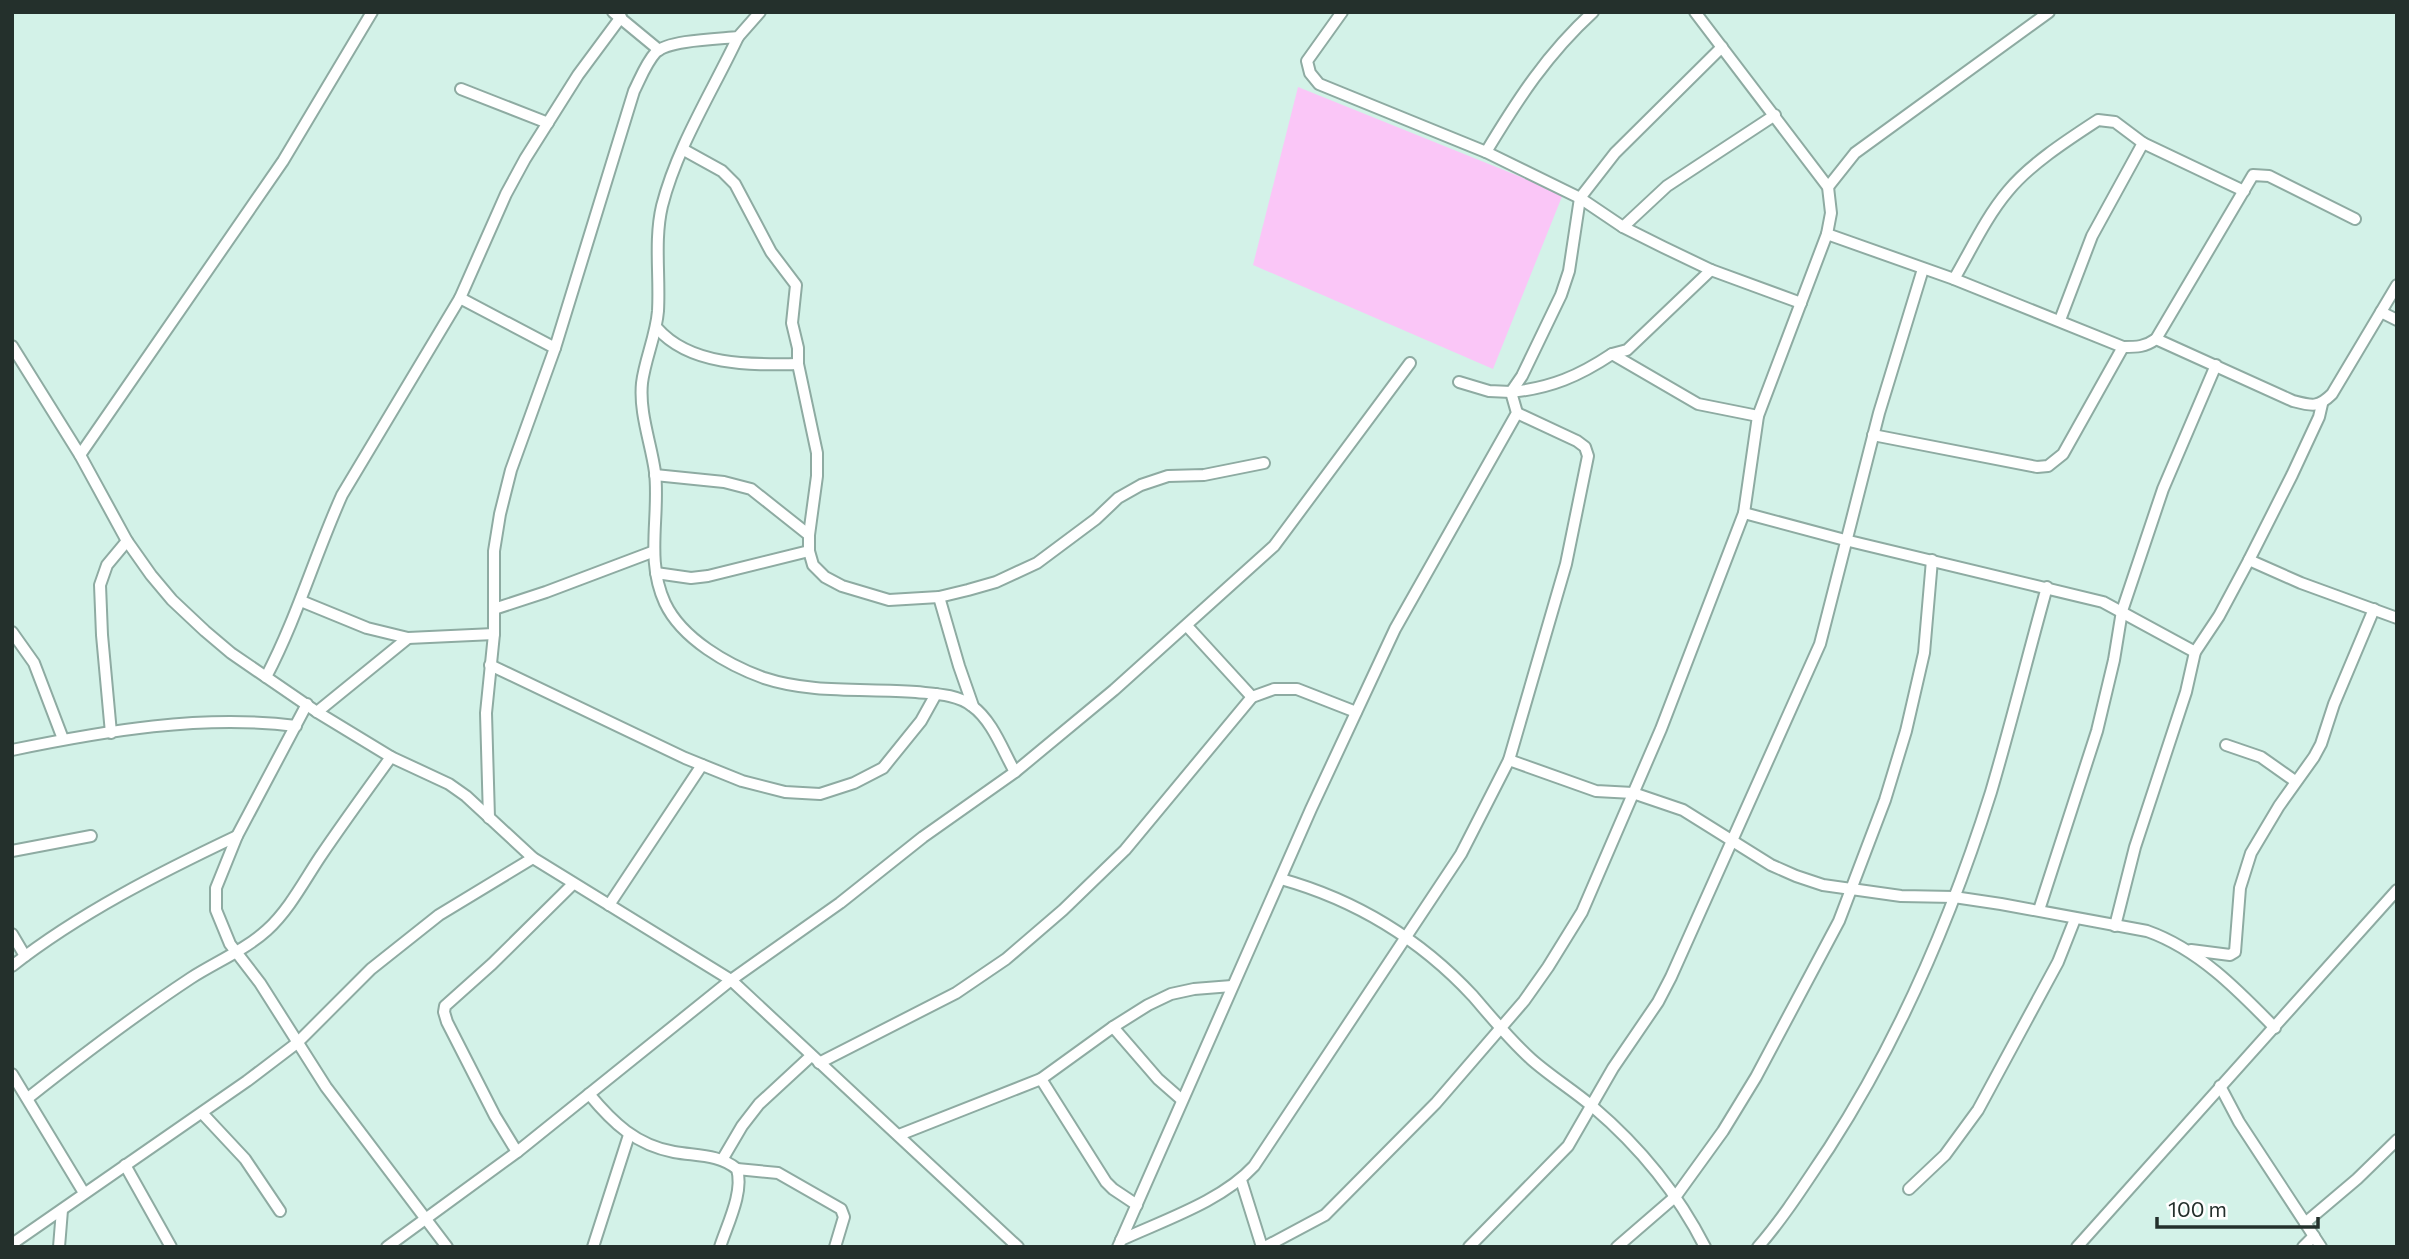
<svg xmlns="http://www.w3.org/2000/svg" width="2409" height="1259" font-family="Commissioner,sans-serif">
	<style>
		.green { fill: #fac6f7 }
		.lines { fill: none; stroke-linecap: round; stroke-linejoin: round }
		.minor-casing { stroke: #8eaba2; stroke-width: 14 }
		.minor { stroke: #fff; stroke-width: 10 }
	</style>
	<rect width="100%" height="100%" fill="#d3f2e8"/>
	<path class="green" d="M1298,87L1563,194L1493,369L1253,265Z"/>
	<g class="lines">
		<defs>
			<g id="minor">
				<path d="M613,12L659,50"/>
				<path d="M1342,12L1307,61L1310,73L1319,84L1486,152L1580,198L1623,227L1663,247L1711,270L1801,303"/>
				<path d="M738,37C712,92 677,147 662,206C654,240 660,276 658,311C656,336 645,359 642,383C639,413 651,443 655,472C660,516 645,560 665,603C682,639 728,665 764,678C812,694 866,688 916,692C934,694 957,694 972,706C992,720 1003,751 1015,772"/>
				<path d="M461,89L548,123"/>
				<path d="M684,150L722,171L735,184L771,252L796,285L792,323L798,348V364L817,453V476L809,535V551L813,565L825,577L842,586L889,600L939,597L968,590L996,582L1037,563L1096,519L1118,498L1141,485L1168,476L1204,475L1264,463"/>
				<path d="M1486,152C1518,99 1547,54 1593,12"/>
				<path d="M1828,187L1855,153L2049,12"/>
				<path d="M1623,227L1667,186L1775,115"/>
				<path d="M1827,234L1954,279L2123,347C2137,347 2145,347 2156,339L2253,175L2269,176L2355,219"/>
				<path d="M1954,279C1971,250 1986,217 2008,191C2030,164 2069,139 2098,120L2115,122L2143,143L2244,191"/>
				<path d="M460,298L555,348"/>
				<path d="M2381,312L2397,320"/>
				<path d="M2060,320L2092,236L2143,143"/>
				<path d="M657,328C690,366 750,365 798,364"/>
				<path d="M2156,339L2293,401C2312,406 2318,408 2332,394L2397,285"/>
				<path d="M12,346L80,455L127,541L151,575L172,600L205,631L231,653L317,712L391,757L449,784L466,796L533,858L731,980L1018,1247"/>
				<path d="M1612,354L1627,350L1711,270"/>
				<path d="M1459,382L1489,391L1511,392L1522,376L1561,295L1569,271L1580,198L1615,153L1722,47"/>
				<path d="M1873,435L2037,467L2048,466L2063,454L2123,347"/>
				<path d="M80,455L283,161L372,12"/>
				<path d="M655,475L724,482L751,489L809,535"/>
				<path d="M1744,513L1845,540L2103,602L2195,652"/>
				<path d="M2249,560L2301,583L2397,618"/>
				<path d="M656,573L691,578L708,576L809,551"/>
				<path d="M939,597L959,666L973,706"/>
				<path d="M301,601L367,628L408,638L494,634"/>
				<path d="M494,609L546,592L652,552"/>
				<path d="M1187,626L1252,697"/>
				<path d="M12,632L34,663L63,739"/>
				<path d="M490,665L685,758L742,781L785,792L820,794L854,783L883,768L921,721L936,694"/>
				<path d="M266,677C297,618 315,555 342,495L460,298L506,194L525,159L578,75L621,17"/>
				<path d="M307,704L237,836L216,888V910L230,944L260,983L326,1087L447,1247"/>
				<path d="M317,712L408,638"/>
				<path d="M111,733L102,635L100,585L107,565L127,541"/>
				<path d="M2226,745L2261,757L2295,781"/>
				<path d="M12,750C104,731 202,714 296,726"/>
				<path d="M1509,760L1596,791L1633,793L1683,810L1771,865L1796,876L1823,885L1901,896L1954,897L2001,904L2147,931C2198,949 2237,989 2275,1028"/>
				<path d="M489,818L486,713L494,634V551L500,514L511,470L555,348L634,91C641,77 646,63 656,52C669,40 719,39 738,37L760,12"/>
				<path d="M12,851L91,836"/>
				<path d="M1281,879C1356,900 1420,939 1473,996C1492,1018 1509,1039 1531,1059C1550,1076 1573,1090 1593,1107C1640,1147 1677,1192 1705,1247"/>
				<path d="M609,905L702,765"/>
				<path d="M2039,910L2097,731L2114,660L2122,611L2163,489L2216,365"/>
				<path d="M2115,926L2135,847L2186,692L2195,652L2219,616L2249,560L2292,475L2319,417L2322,404"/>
				<path d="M12,934L25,956"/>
				<path d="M2191,950L2230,955L2235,952L2240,888L2251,853L2279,806L2314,757L2321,744L2334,704L2374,609"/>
				<path d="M12,966C80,913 159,873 237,836"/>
				<path d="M1113,1027L1158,1079L1182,1100"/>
				<path d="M819,1063L956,993L1006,959L1063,910L1125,850L1252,697L1274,689H1297L1356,712"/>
				<path d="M12,1074L84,1193"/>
				<path d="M1041,1079L1106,1182L1113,1189L1137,1205"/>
				<path d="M2220,1086L2239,1122L2321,1247"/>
				<path d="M589,1094C613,1123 636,1145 674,1152C696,1156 719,1154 737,1169C744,1192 727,1225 720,1247"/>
				<path d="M28,1098C81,1056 135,1015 191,978C216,962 245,950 267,930C289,910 304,881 320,857C343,823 367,790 391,757"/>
				<path d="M202,1113L245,1159L280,1211"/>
				<path d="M899,1135L1041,1079L1113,1027L1148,1005L1171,994L1194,989L1232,986"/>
				<path d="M517,1152L495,1116L447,1022L444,1012L445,1006L492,964L573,884"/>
				<path d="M722,1160L742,1126L759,1104L811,1056"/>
				<path d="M125,1165L171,1247"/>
				<path d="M737,1169L778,1173L841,1209L844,1217L835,1247"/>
				<path d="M1241,1180L1262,1247"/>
				<path d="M1909,1189L1945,1155L1978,1110L2058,962L2075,919"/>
				<path d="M2305,1223L2357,1179L2397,1140"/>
				<path d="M1121,1240C1164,1220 1222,1201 1254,1166L1461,854L1509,760L1566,564L1588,456L1585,447L1577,441L1517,413"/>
				<path d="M12,1244L247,1081L297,1043L371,969L439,915L533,858"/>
				<path d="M59,1247L62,1210"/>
				<path d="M387,1247L517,1152L731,980L840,903L923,837L1015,772L1114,690L1274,546L1410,363"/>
				<path d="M593,1247L629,1135"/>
				<path d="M1118,1247L1311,809L1395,629L1517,413L1511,392C1551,388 1579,376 1612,354L1698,404L1758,416"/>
				<path d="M1265,1247L1325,1215L1436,1103L1524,1001L1548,967L1582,912L1661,729L1744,513L1758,416L1827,234L1831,213L1828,187L1695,12"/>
				<path d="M1469,1247L1568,1146L1613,1068L1658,1002L1671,977L1820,644L1879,413L1923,269"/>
				<path d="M1617,1247L1676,1196L1723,1131L1756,1077L1839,921L1885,800L1906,731L1924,653L1932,560"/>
				<path d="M1758,1247C1785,1216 1806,1182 1829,1148C1900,1038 1952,916 1991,792C2011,724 2028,655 2047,587"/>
				<path d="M2077,1247L2397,890"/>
				<path d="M2303,1247L2314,1236"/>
			</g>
		</defs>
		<use href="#minor" class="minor-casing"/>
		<use href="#minor" class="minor"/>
	</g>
	<rect width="2409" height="1259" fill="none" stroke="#24302c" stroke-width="28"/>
	<path d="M2157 1217v10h161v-10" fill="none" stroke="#24302c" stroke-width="3.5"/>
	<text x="2168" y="1217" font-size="21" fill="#24302c" stroke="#ffffff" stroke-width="5" paint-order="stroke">100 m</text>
</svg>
